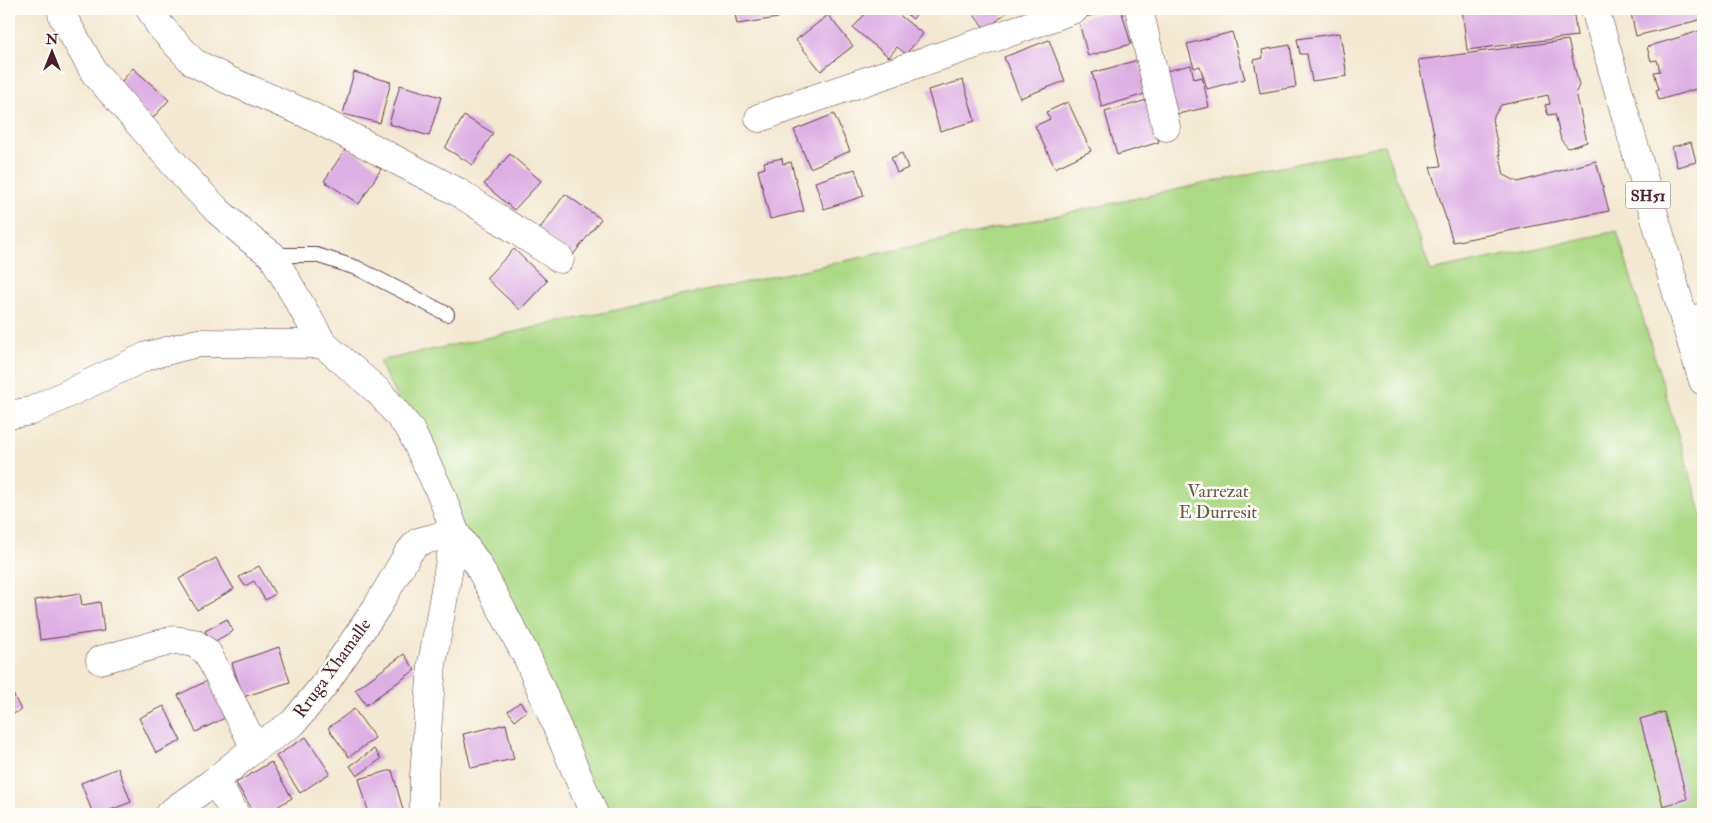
<svg xmlns="http://www.w3.org/2000/svg" width="1712" height="823" font-family="'IM FELL Double Pica',serif">
	<style>
		.green { fill: #acd985; stroke: #7b7c58 }
		.building { fill: #ddb0e4 }
		.lines { fill: none; stroke-linecap: round; stroke-linejoin: round }
		.service-casing { stroke: #633d44; stroke-width: 16 }
		.minor-casing { stroke: #633d44; stroke-width: 29 }
		.primary-casing { stroke: #633d44; stroke-width: 29 }
		.service { stroke: #fff; stroke-width: 14 }
		.minor { stroke: #fff; stroke-width: 28 }
		.primary { stroke: #fff; stroke-width: 28 }
		.labels { text-anchor: middle; stroke-width: 5; stroke-linejoin: round; paint-order: stroke }
		.shield { fill: #fdfcf7; stroke: #806168; stroke-width: 1 }
		.shield-label { font-size: 16px; font-weight: bold; fill: #4a1f2b }
		.park-label { font-size: 18px; fill: #675746; stroke: #fdfcf7 }
		.street-label { font-size: 18px; fill: #4a1f2b; stroke: #fdfcf7 }
	</style>
	<rect width="100%" height="100%" fill="#fdfcf7"/>
	<filter id="ink" filterUnits="userSpaceOnUse"><feTurbulence type="fractalNoise" baseFrequency=".02" numOctaves="2"/><feDisplacementMap in="SourceGraphic" scale="10" xChannelSelector="R" yChannelSelector="G"/><feConvolveMatrix kernelMatrix="1 2 1 2 8 2 1 2 1" color-interpolation-filters="sRGB"/></filter>
	<filter id="wash" filterUnits="userSpaceOnUse"><feTurbulence type="fractalNoise" baseFrequency=".0096" numOctaves="4" result="noise"/><feDisplacementMap in="SourceGraphic" scale="20" xChannelSelector="R" yChannelSelector="G"/><feGaussianBlur stdDeviation="1.12" result="paint"/><feColorMatrix in="noise" values="0 0 0 0 0 0 0 0 0 0 0 0 0 0 0 0 0 1.4 0 .05"/><feComposite in="paint" operator="in"/></filter>
	<g filter="url(#wash)">
		<rect width="100%" height="100%" fill="#f3e8d1"/>
		<path class="green" d="M1384,145L1431,271L1617,231L1703,519V814H582L458,525L379,361Z"/>
		<g id="blocks">
			<g class="building">
				<path d="M369,9H391L371,16Z"/>
				<path d="M734,9H776L778,18L737,24Z"/>
				<path d="M869,9H892L923,34L906,54L897,47L889,57L853,28Z"/>
				<path d="M900,9H920L913,19Z"/>
				<path d="M969,9H1006L1008,11L986,30Z"/>
				<path d="M1115,9H1121L1131,44L1088,56L1078,19Z"/>
				<path d="M1462,9H1573L1577,36L1467,50Z"/>
				<path d="M1630,9H1703V19L1636,36Z"/>
				<path d="M828,15L853,46L821,71L796,40Z"/>
				<path d="M1703,30V87L1659,100L1656,90L1659,89L1654,72L1660,71L1657,60L1651,61L1647,47Z"/>
				<path d="M1232,32L1245,79L1207,89L1200,66L1194,68L1187,44Z"/>
				<path d="M1340,33L1347,76L1312,81L1307,54H1300L1297,39Z"/>
				<path d="M1049,40L1065,81L1020,98L1004,57Z"/>
				<path d="M1568,40L1579,85L1576,92L1587,142L1568,148L1561,140L1555,114L1548,115L1545,105L1550,104L1548,95L1501,105L1492,119L1504,175L1518,182L1596,161L1609,211L1453,242L1430,167L1441,166L1418,60Z"/>
				<path d="M1290,45L1296,87L1260,93L1254,60L1263,58L1262,50Z"/>
				<path d="M1138,60L1148,93L1102,107L1092,73Z"/>
				<path d="M1191,65L1194,79L1202,77L1209,107L1169,116L1162,72Z"/>
				<path d="M133,68L169,100L152,119L117,87Z"/>
				<path d="M354,72L391,82L380,123L343,114Z"/>
				<path d="M963,80L975,121L940,131L928,90Z"/>
				<path d="M400,85L441,97L429,136L389,124Z"/>
				<path d="M1147,100L1159,142L1117,155L1105,112Z"/>
				<path d="M1068,102L1091,151L1055,168L1035,126L1050,119L1046,112Z"/>
				<path d="M834,114L850,151L810,168L794,130Z"/>
				<path d="M464,116L493,133L473,165L445,148Z"/>
				<path d="M1691,142L1696,162L1677,167L1672,147Z"/>
				<path d="M347,147L381,169L359,204L324,181Z"/>
				<path d="M902,153L908,168L897,173L891,158Z"/>
				<path d="M510,154L541,181L514,210L484,184Z"/>
				<path d="M782,158L783,164L791,162L804,211L770,219L758,170L765,168L764,162Z"/>
				<path d="M855,169L864,196L824,209L815,182Z"/>
				<path d="M565,194L601,219L573,255L538,231Z"/>
				<path d="M1703,210V235L1697,212Z"/>
				<path d="M514,249L547,281L520,310L486,278Z"/>
				<path d="M216,558L234,589L197,610L179,579Z"/>
				<path d="M259,566L275,594L265,600L254,581L245,586L239,577Z"/>
				<path d="M80,593L82,605L100,602L104,631L40,640L35,600Z"/>
				<path d="M227,619L233,631L212,643L205,631Z"/>
				<path d="M279,647L290,682L243,697L232,663Z"/>
				<path d="M404,654L415,670L366,705L355,690Z"/>
				<path d="M209,680L227,717L196,732L178,695Z"/>
				<path d="M9,686L21,710L9,716Z"/>
				<path d="M520,702L527,711L515,720L508,711Z"/>
				<path d="M164,706L181,741L156,753L139,718Z"/>
				<path d="M354,709L375,738L349,757L328,728Z"/>
				<path d="M1664,712L1687,799L1663,806L1640,719Z"/>
				<path d="M506,724L514,759L471,768L463,734Z"/>
				<path d="M306,737L330,773L300,793L276,756Z"/>
				<path d="M374,749L381,759L357,776L350,766Z"/>
				<path d="M271,762L292,798L265,814H255L236,783Z"/>
				<path d="M118,768L131,802L100,814H93L81,783Z"/>
				<path d="M392,770L403,810L389,814H369L359,779Z"/>
			</g>
		</g>
	</g>
	<g filter="url(#ink)">
		<use href="#blocks" fill-opacity="0" stroke="#633d44" stroke-width="1"/>
		<g class="lines">
			<defs>
				<path id="service" d="M272,255H316L357,268L447,314"/>
				<g id="minor">
					<path d="M61,9L63,17L94,72L189,181L219,212L250,239L272,255L323,344L379,392L410,429L441,494L455,532L477,563L528,659L594,814"/>
					<path d="M150,9L160,26L193,62L228,80L307,114L458,192L560,259"/>
					<path d="M1139,9L1166,127"/>
					<path d="M759,118C864,80 971,48 1075,9"/>
					<path d="M1685,322L1703,317"/>
					<path d="M9,415L31,411L147,356L197,343L323,344"/>
					<path d="M100,660L174,640L194,643L207,652L255,748"/>
					<path d="M213,782L225,797L235,814"/>
					<path d="M169,814L213,782L255,748L293,723L324,685L377,607L409,552L418,542L455,532L432,664L424,776V814"/>
				</g>
				<path id="primary" d="M1595,9L1685,322L1703,381"/>
			</defs>
			<use href="#service" class="service-casing"/>
			<use href="#minor" class="minor-casing"/>
			<use href="#primary" class="primary-casing"/>
			<use href="#service" class="service"/>
			<use href="#minor" class="minor"/>
			<use href="#primary" class="primary"/>
		</g>
	</g>
	<g class="labels">
		<rect class="shield" x="1625.5" y="181.5" width="45" height="27" rx="4"/>
		<g class="shield-label">
			<text x="1648" y="201">SH51</text>
		</g>
		<g class="park-label">
			<text x="1218" y="497">Varrezat<tspan x="1218" dy="21">E Durresit</tspan></text>
		</g>
		<g class="street-label">
			<text transform="translate(332 668) rotate(-54)" y="6">Rruga Xhamalle</text>
		</g>
	</g>
	<rect width="1712" height="823" fill="none" stroke="#fdfcf7" stroke-width="30"/>
	<g transform="translate(52 52)" stroke="#fdfcf7" stroke-width="4" paint-order="stroke">
	<path d="M0-4L9 19L0 12L-9 19Z" fill="#4a1f2b"/>
	<text y="-8" font-size="14" font-weight="bold" text-anchor="middle" fill="#4a1f2b">N</text>
	</g>
</svg>
